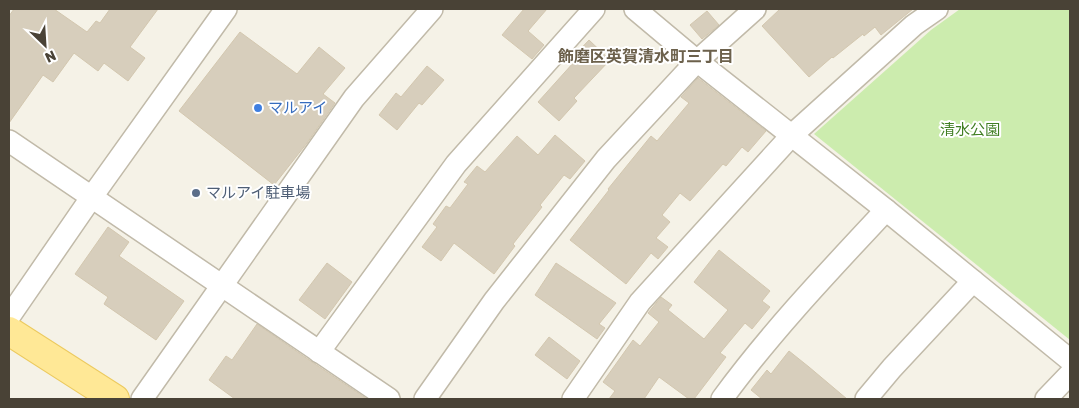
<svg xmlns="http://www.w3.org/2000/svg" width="1079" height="408" font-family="Rubik,'Noto Sans JP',sans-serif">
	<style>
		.green { fill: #ccecae }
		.building { fill: #d7cebc; stroke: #d3c7af }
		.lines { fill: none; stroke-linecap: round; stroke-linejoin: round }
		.minor-casing { stroke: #c1baa9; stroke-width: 24 }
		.major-casing { stroke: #ecca5f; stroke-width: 30 }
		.minor { stroke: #fff; stroke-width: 21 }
		.major { stroke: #ffe896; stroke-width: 28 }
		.shop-dot { fill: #3f7fe0; stroke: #fff; stroke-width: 2 }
		.service-dot { fill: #5c6f8a; stroke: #fff; stroke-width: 2 }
		.labels { text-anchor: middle; stroke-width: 4; stroke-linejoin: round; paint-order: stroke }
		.shop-label { font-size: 15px; fill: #366cbe; stroke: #fff; text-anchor: start }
		.park-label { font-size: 15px; fill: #417f24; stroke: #fff }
		.service-label { font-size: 15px; fill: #4e5e75; stroke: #fff; text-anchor: start }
		.neighbourhood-label { font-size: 16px; font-weight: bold; fill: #6c614c; stroke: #fff }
	</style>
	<rect width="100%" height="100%" fill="#f5f2e7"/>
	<path class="green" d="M960,9H1069L1070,12V340L814,134L931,30Z"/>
	<g class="building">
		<path d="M14,9H54L87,32L96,21L100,23L110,9H158L130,47L145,58L128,81L104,63L98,71L74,53L53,82L43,75L9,123V16Z"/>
		<path d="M524,9H547L528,31L544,45L532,59L502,35Z"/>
		<path d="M780,9H913L881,35L875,27L864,36L863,34L833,58L832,57L809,77L762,26Z"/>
		<path d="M707,11L719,25L702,39L690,25Z"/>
		<path d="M240,32L297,74L319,47L345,68L323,94L335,103L307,143L274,185L179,111Z"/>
		<path d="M589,40L610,60L574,98L577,101L559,121L538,102L574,62L571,59Z"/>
		<path d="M427,66L444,80L422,105L419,103L397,130L379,115L396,93L401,97Z"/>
		<path d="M698,78L766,131L748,152L742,147L726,166L723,164L690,201L680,193L662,215L670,222L656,238L668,247L658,259L651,253L626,284L570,240L609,190L608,189L651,136L657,141L689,103L681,97Z"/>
		<path d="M555,135L585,161L570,179L564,175L540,205L542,207L513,244L515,246L494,274L454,243L441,261L422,247L437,227L433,224L446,206L450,208L468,184L464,182L477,166L485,172L517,136L538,155Z"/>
		<path d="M108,227L129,242L119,256L184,301L156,340L104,304L108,297L75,274Z"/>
		<path d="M719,250L770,291L762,301L770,307L752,329L745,323L720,353L726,357L694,399H689L659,377L644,399H609L615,391L603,382L633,340L640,346L659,322L648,313L661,297L672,305L668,310L704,339L728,310L694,282Z"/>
		<path d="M327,263L352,282L325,319L299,300Z"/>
		<path d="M556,263L616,303L599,324L605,328L597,339L535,295Z"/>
		<path d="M257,324L312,362L367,399H235L209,380L226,356L232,360Z"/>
		<path d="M549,337L580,361L567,379L535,355Z"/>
		<path d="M789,351L809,367L847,399H762L751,390L767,370L771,374Z"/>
	</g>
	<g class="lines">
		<defs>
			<g id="minor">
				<path d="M635,9L697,61L886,210L1070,360"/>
				<path d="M9,141L389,399"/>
				<path d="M9,317L91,198L226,9"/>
				<path d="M319,352L456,164L594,9"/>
				<path d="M142,399L354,98L432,9"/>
				<path d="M425,399L494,301L606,159L697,61L755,9"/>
				<path d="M573,399L640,302L792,135L914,25L937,9"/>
				<path d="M722,399C771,332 829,271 886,210"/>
				<path d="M866,399L892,368L973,281"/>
				<path d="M1046,399L1070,374"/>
			</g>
			<path id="major" d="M9,331L115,399"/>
		</defs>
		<use href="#minor" class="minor-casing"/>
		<use href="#major" class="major-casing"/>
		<use href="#minor" class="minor"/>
		<use href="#major" class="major"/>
	</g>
	<circle class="shop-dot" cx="258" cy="108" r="5"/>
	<circle class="service-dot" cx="196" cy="193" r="5"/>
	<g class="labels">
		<g class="shop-label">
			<text x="268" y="113">マルアイ</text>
		</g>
		<g class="park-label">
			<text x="970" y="135">清水公園</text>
		</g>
		<g class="service-label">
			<text x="206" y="198">マルアイ駐車場</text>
		</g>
		<g class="neighbourhood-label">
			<text x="646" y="62">飾磨区英賀清水町三丁目</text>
		</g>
	</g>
	<rect width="1079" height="408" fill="none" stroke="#494236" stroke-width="20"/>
	<g transform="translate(45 45) rotate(155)" stroke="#ffffff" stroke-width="4" paint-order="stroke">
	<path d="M0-4L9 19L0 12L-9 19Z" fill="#494236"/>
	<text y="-8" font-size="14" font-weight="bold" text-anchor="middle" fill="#494236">N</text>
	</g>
</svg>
